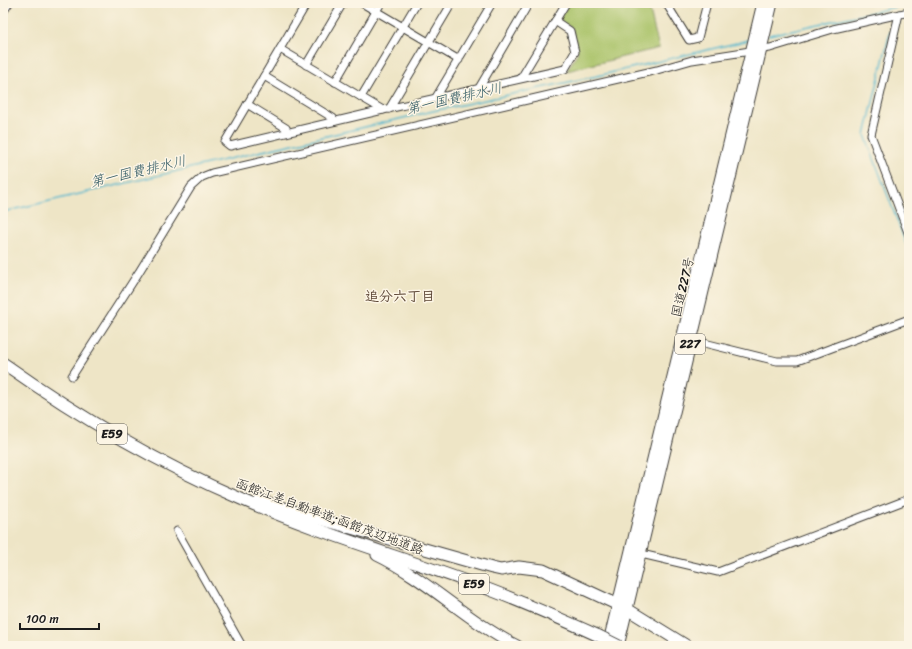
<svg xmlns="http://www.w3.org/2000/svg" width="912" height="649" font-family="Sriracha,'Klee One',sans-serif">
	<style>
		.green { fill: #a9c267; stroke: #626f42 }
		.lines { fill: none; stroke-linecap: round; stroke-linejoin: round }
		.stream { stroke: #50b7cf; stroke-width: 1.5 }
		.minor-casing { stroke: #3c3a36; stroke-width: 9 }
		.highway-casing { stroke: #3c3a36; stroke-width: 13 }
		.minor { stroke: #fff; stroke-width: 7 }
		.highway { stroke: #fff; stroke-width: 11 }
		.highway-bridge-casing { stroke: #3c3a36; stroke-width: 13; stroke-linecap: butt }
		.highway-bridge { stroke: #fff; stroke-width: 11 }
		.labels { text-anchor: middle; stroke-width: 3; stroke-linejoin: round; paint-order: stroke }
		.shield { fill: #fcf5e5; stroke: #5f5d58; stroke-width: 1 }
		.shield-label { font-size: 12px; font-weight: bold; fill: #1c1c1c }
		.street-label { font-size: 13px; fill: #1c1c1c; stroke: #fcf5e5 }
		.water-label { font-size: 14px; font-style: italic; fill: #315a64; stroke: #fcf5e5 }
		.neighbourhood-label { font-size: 14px; font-weight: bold; fill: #5c4636; stroke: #fcf5e5 }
	</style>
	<rect width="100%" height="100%" fill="#fcf5e5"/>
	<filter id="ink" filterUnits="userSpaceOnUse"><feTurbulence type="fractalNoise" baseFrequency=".025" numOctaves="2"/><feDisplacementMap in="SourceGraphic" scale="8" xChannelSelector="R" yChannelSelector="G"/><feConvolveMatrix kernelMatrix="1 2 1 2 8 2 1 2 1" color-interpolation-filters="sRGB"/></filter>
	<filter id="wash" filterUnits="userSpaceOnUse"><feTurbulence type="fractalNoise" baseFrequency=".012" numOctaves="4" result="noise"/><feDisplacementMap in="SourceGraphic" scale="16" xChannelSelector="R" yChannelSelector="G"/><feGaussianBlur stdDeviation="0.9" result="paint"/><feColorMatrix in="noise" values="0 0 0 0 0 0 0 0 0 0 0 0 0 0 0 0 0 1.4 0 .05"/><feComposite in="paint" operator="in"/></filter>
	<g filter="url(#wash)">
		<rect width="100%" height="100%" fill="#eee5c6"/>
		<path class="green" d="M569,3H648L659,48L567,71L578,52L572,28L562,22L560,18Z"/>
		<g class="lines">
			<g class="stream">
				<path d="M890,32L865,135L909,252"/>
				<path d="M769,35L909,4"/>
				<path d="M3,212L433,111L597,76L749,40"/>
			</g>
		</g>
	</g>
	<g filter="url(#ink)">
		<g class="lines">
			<defs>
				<g id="minor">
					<path d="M307,3L225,142L230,146L383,110"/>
					<path d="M362,3L459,60"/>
					<path d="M417,3L361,97L383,110L565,69L575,52L570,31L555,21"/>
					<path d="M666,3L689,40L698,38L707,3"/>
					<path d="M3,12L9,3"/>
					<path d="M899,14L871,135L909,235"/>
					<path d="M280,49L361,97"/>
					<path d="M306,65L343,3"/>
					<path d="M264,76L333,118L335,121"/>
					<path d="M521,78L566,3"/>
					<path d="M335,82L381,3"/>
					<path d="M479,88L529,3"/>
					<path d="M435,99L492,3"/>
					<path d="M247,104L286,128L288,132"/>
					<path d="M389,109L452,3"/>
					<path d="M688,339L777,361H797L909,319"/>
					<path d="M72,376L139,272L191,187L202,177L212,173L657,70L692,60L770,48L833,29L909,12"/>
					<path d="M177,531L242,646"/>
					<path d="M637,553L718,572L909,499"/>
				</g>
				<g id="highway">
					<path d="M3,363C78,416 157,463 241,499C318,533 399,556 477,585C518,600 559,618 599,636"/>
					<path d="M260,500L305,515L492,568L501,570L519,567L543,570L627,609L687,646"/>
					<path d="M377,555C427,579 467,621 517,646"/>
					<path d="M608,646L763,3"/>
					<path d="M618,646L772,3"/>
				</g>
			</defs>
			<use href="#minor" class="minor-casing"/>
			<use href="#highway" class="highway-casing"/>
			<use href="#minor" class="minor"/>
			<use href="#highway" class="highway"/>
			<defs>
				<path id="highway-bridge" d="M599,636L619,646"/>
			</defs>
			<use href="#highway-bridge" class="highway-bridge-casing"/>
			<use href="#highway-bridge" class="highway-bridge"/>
		</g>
	</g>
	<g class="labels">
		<g class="shield">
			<rect x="675" y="334" width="30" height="20" rx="3"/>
			<rect x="97" y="424" width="30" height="20" rx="3"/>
			<rect x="459" y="574" width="30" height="20" rx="3"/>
		</g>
		<g class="shield-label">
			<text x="690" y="348">227</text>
			<text x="112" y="438">E59</text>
			<text x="474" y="588">E59</text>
		</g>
		<g class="street-label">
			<text transform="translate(682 287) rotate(-77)" y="5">国道227号</text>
			<text transform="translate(330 516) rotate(20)" y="5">函館江差自動車道;函館茂辺地道路</text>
		</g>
		<g class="water-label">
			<text transform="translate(454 98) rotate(-13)" y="5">第一国費排水川</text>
			<text transform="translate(138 171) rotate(-13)" y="5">第一国費排水川</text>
		</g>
		<g class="neighbourhood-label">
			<text x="400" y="301">追分六丁目</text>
		</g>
	</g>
	<rect width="912" height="649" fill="none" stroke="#fcf5e5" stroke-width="16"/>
	<path d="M20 623v6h79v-6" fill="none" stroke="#1c1c1c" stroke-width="2"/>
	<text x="26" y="623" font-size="12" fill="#1c1c1c" stroke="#fcf5e5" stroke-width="3" paint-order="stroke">100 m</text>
</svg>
